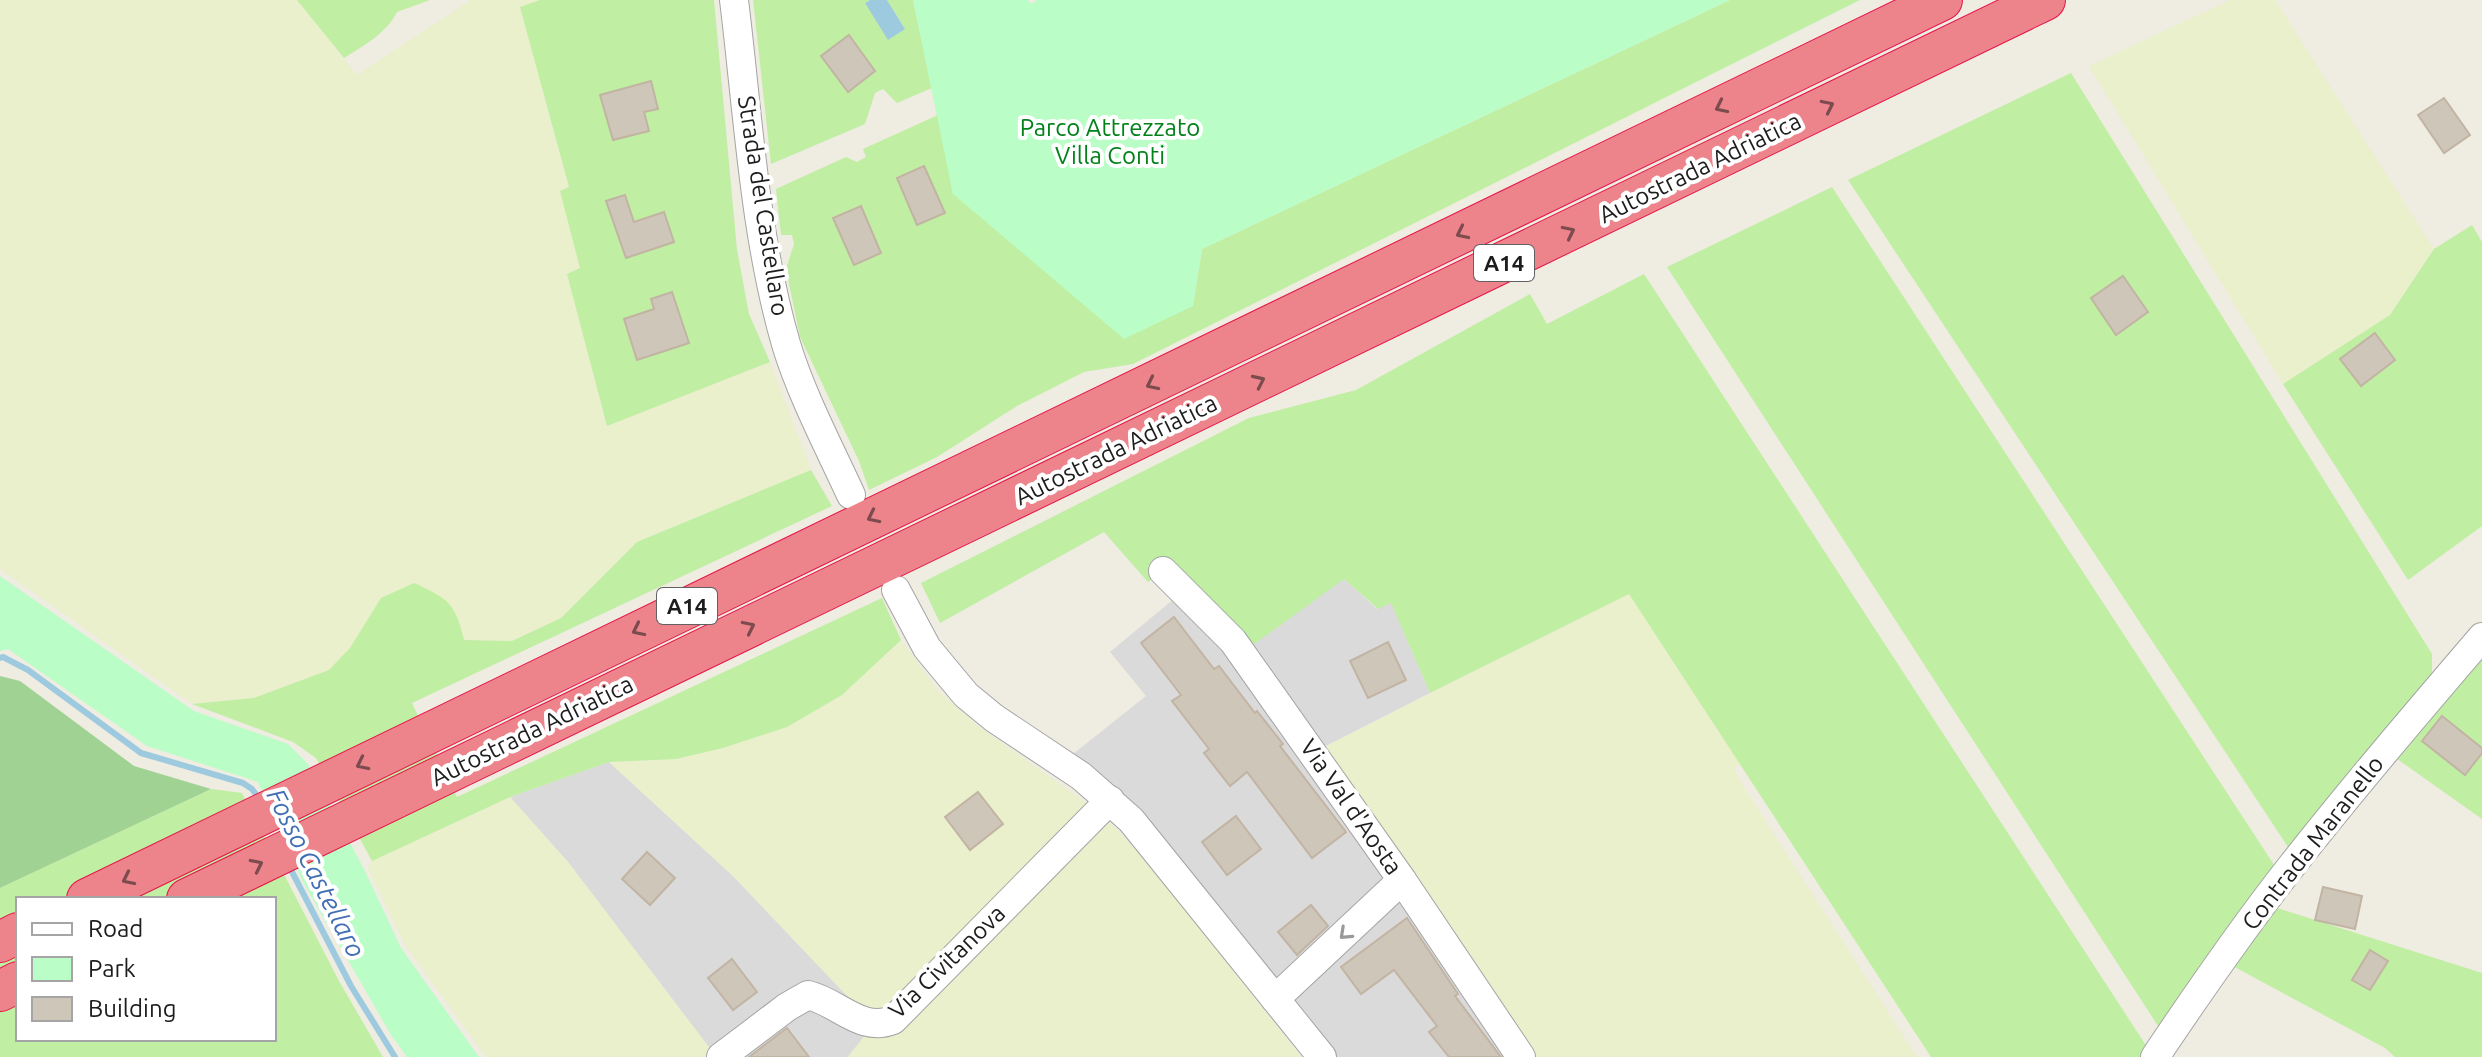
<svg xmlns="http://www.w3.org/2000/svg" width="2482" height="1057" font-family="Ubuntu,sans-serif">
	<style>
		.residential { fill: #dbdada }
		.farmland { fill: #e9f0cb }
		.grass { fill: #c0eea3; fill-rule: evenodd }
		.forest { fill: #9fd293 }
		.park { fill: #bafdc6 }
		.water { fill: #9ecae0 }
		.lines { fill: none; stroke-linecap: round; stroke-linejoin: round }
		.stream { stroke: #9ecae0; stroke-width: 6 }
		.building { fill: #cfc6ba; stroke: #c2b4a3; stroke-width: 2 }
		.minor-casing { stroke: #a4a4a4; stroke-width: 30 }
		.highway-casing { stroke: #e51648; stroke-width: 42 }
		.minor { stroke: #fff; stroke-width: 28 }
		.highway { stroke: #ed838b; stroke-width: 40 }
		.oneway { stroke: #7b4b4e }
		.oneway2 { stroke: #999 }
		.labels { text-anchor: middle; stroke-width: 8; stroke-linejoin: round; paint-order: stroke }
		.shield { fill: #fff; stroke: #616161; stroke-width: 2 }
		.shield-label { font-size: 22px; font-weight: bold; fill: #1d1d1d }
		.park-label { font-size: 24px; fill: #03821b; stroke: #fff }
		.street-label { font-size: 24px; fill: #1d1d1d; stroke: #fff }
		.water-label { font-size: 26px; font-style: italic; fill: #426fb3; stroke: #fff }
	</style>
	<rect width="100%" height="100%" fill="#efece1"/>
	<g class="residential">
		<path d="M1344,579L1377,609L1391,602L1430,693L1324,747L1465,949L1534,1057H1336L1160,835L1092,768L1073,754L1146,696L1110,652L1193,583Z"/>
		<path d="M609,762L733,876L869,1019L870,1029L848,1057H712L714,1054L568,862L510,797Z"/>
	</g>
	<g class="farmland">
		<path d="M0,0H297L357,75L471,0H540L520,7L569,188L560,191L580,268L567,274L607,426L770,362L811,470L637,542L561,618L512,641L464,640L381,598L350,648L329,670L254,698L192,704L0,569Z"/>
		<path d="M2230,0H2275L2434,249L2390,315L2283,384L2089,66Z"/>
		<path d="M1629,594L1740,764L1734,769L1745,789L1917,1057H1534L1465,949L1324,747Z"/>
		<path d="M901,640L938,691L975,724L1092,807L885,1016L869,1019L733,876L609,762L676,759L723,748L787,727L842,695Z"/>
		<path d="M510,797L568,862L715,1055L712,1057H486L405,945L368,869L372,861Z"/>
		<path d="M1103,816L1143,857L1301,1057H848L870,1029Z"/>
	</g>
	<g class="grass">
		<path d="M297,0H430L397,12C387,33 363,46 344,58Z"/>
		<path d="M540,0H714L737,250L749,314L770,362L607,426L567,274L580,268L560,191L569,187L520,7ZM650,81L658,108L644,112L649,131L613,140L600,95ZM625,195L635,222L664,212L673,242L626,258L606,202ZM654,309L638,360L624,319Z"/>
		<path d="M753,0H870L865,3L905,29L887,0H913L932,88L897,103L883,89L875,93L865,124L771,164ZM849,36L875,71L848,91Z"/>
		<path d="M1730,0H1860L1133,364L1084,372L1017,406L937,457L869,490L859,461L800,337L786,269L794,244L792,235H781L776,189L846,157L857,162L866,157L863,149L938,115L953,194L1193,306L1202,249ZM924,166L944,213L917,225L897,178ZM861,207L881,253L854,265L834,218Z"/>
		<path d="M2071,73L2432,654V680L2288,847L1848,180ZM2123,276L2148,312L2116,334L2091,298Z"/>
		<path d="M1832,187L2276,868L2158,1026L1667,267Z"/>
		<path d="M2472,225L2482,242V526L2408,580L2283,384L2390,315L2434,249ZM2374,333L2395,360L2341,359Z"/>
		<path d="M1644,274L2147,1047L2140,1057H1931L1629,594L1430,693L1391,603L1378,609L1344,579L1253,645L1174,563L1148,582L1104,532L940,623L921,583L1249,418L1356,390L1530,294L1547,324Z"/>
		<path d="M811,470L832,506L412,703L457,797L882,598L901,640L842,695L787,727L723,748L676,759L609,762L510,797L372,861L316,758L293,742L192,704L254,698L329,670L350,648L381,598L414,583C448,599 455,602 464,640L512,641L561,618L637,542Z"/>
		<path d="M2482,652V819L2393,756Z"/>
		<path d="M211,789L242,793L339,981L383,1057H0V888ZM18,899H274V1039H18Z"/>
		<path d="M2274,907L2482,973V1057H2395L2385,1048L2231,965Z"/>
	</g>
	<path class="forest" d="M0,676L20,681L134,766L211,789L0,888Z"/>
	<g class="park">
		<path d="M913,0H1028L1031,4L1037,0H1730L1202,249L1193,306L1124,339L953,194Z"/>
		<path d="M0,576L194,711L288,744L309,765L365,871L401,948L479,1057H407L391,1035L303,882L258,782L147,746L8,649L0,651Z"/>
	</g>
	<path class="water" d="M870,0H887L905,29L888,40L865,3Z"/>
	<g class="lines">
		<g class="stream">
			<path d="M0,658L3,657L28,670L141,753L243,783L252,789L261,801"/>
			<path d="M289,866L351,986L395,1057"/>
		</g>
	</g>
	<g class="building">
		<path d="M849,35L875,71L848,92L821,56Z"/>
		<path d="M651,81L658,109L644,112L649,131L613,140L600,95Z"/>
		<path d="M2444,98L2470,135L2444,153L2418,115Z"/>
		<path d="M924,166L945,213L917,225L897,178Z"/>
		<path d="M625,195L634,222L664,212L674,242L626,258L606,201Z"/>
		<path d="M861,206L881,253L854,265L833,218Z"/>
		<path d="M2123,276L2148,312L2116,335L2091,298Z"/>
		<path d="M672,292L689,343L637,360L624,319L654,309L651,299Z"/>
		<path d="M2375,333L2395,360L2361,386L2340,359Z"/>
		<path d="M1174,617L1214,669L1219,666L1255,713L1257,711L1283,744L1280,746L1346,832L1312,858L1247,772L1230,786L1204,753L1209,749L1172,701L1181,695L1141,643Z"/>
		<path d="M1388,642L1406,680L1368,698L1350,661Z"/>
		<path d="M2442,716L2482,748V753L2465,775L2422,741Z"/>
		<path d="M978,792L1003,824L970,850L945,817Z"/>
		<path d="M1236,816L1261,849L1227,875L1202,842Z"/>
		<path d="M647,852L675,878L650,905L622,879Z"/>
		<path d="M2323,887L2362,896L2355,929L2315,920Z"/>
		<path d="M1311,905L1328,926L1297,955L1278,932Z"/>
		<path d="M1407,918L1458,994L1455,996L1501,1057H1449L1429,1032L1437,1026L1394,970L1361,994L1341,967Z"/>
		<path d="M2370,950L2388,961L2370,990L2352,980Z"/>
		<path d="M732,959L757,992L733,1010L708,978Z"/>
		<path d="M787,1028L809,1057H749Z"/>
	</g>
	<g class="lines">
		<defs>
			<g id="minor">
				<path d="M734,0C748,113 754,234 786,344C801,394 829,447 851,495"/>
				<path d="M1163,571L1233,641L1402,880L1521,1057"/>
				<path d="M896,590L927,648L966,695L994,718L1081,776L1131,820L1322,1057"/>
				<path d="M1275,999L1402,880"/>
				<path d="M721,1057L787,1007L808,995C838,1002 861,1033 893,1020L1110,800"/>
				<path d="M2155,1057C2198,993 2242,929 2290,868C2352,789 2417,713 2482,637"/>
			</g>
			<g id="highway">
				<path d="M87,899L1942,0"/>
				<path d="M187,899L2045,0"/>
				<path d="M0,942L18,933"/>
				<path d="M0,991L18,982"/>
			</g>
		</defs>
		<use href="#minor" class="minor-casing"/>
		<use href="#highway" class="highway-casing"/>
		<use href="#minor" class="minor"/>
		<use href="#highway" class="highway"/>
	</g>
	<defs><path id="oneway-chevron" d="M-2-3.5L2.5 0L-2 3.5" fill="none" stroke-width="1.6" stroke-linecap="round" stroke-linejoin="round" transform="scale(2)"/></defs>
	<g class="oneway">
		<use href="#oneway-chevron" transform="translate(1828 106) rotate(-26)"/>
		<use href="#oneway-chevron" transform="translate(1721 107) rotate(154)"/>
		<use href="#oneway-chevron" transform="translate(1569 232) rotate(-26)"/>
		<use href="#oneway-chevron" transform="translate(1462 233) rotate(154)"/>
		<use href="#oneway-chevron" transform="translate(1259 381) rotate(-25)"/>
		<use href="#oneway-chevron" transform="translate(1152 384) rotate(154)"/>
		<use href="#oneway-chevron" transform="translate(873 517) rotate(154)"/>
		<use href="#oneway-chevron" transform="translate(749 627) rotate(-26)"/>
		<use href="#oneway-chevron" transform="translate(638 630) rotate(154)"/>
		<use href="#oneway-chevron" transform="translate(362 764) rotate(154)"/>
		<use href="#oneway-chevron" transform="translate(257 865) rotate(-26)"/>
		<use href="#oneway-chevron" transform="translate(128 879) rotate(154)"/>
	</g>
	<use class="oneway2" href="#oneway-chevron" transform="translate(1345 934) rotate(137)"/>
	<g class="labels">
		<g class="shield">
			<rect x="1474" y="245" width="60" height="36" rx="6"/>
			<rect x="657" y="588" width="60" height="36" rx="6"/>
		</g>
		<g class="shield-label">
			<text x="1504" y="271">A14</text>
			<text x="687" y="614">A14</text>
		</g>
		<g class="park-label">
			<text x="1110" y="136">Parco Attrezzato<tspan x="1110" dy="28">Villa Conti</tspan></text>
		</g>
		<g class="street-label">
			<text transform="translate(1700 168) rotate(-26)" y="8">Autostrada Adriatica</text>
			<text transform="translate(763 206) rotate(81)" y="8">Strada del Castellaro</text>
			<text transform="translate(1116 450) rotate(-26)" y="8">Autostrada Adriatica</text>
			<text transform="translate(532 731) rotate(-26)" y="8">Autostrada Adriatica</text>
			<text transform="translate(1351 807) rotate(55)" y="8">Via Val d'Aosta</text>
			<text transform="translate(2313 843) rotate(-52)" y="8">Contrada Maranello</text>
			<text transform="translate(947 962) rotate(-44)" y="8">Via Civitanova</text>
		</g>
		<g class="water-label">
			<text transform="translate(316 873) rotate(63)" y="9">Fosso Castellaro</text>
		</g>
	</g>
	<rect x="16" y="897" width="260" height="144" fill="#ffffff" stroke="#a5a5a5" stroke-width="2"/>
	<rect x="32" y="923" width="40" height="12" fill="#ffffff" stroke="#a5a5a5" stroke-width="2"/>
	<text x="88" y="937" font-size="24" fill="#1d1d1d">Road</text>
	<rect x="32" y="957" width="40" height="24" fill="#bafdc6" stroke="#a5a5a5" stroke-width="2"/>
	<text x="88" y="977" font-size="24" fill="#1d1d1d">Park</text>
	<rect x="32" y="997" width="40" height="24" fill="#cfc6ba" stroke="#a5a5a5" stroke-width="2"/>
	<text x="88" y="1017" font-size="24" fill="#1d1d1d">Building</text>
</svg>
